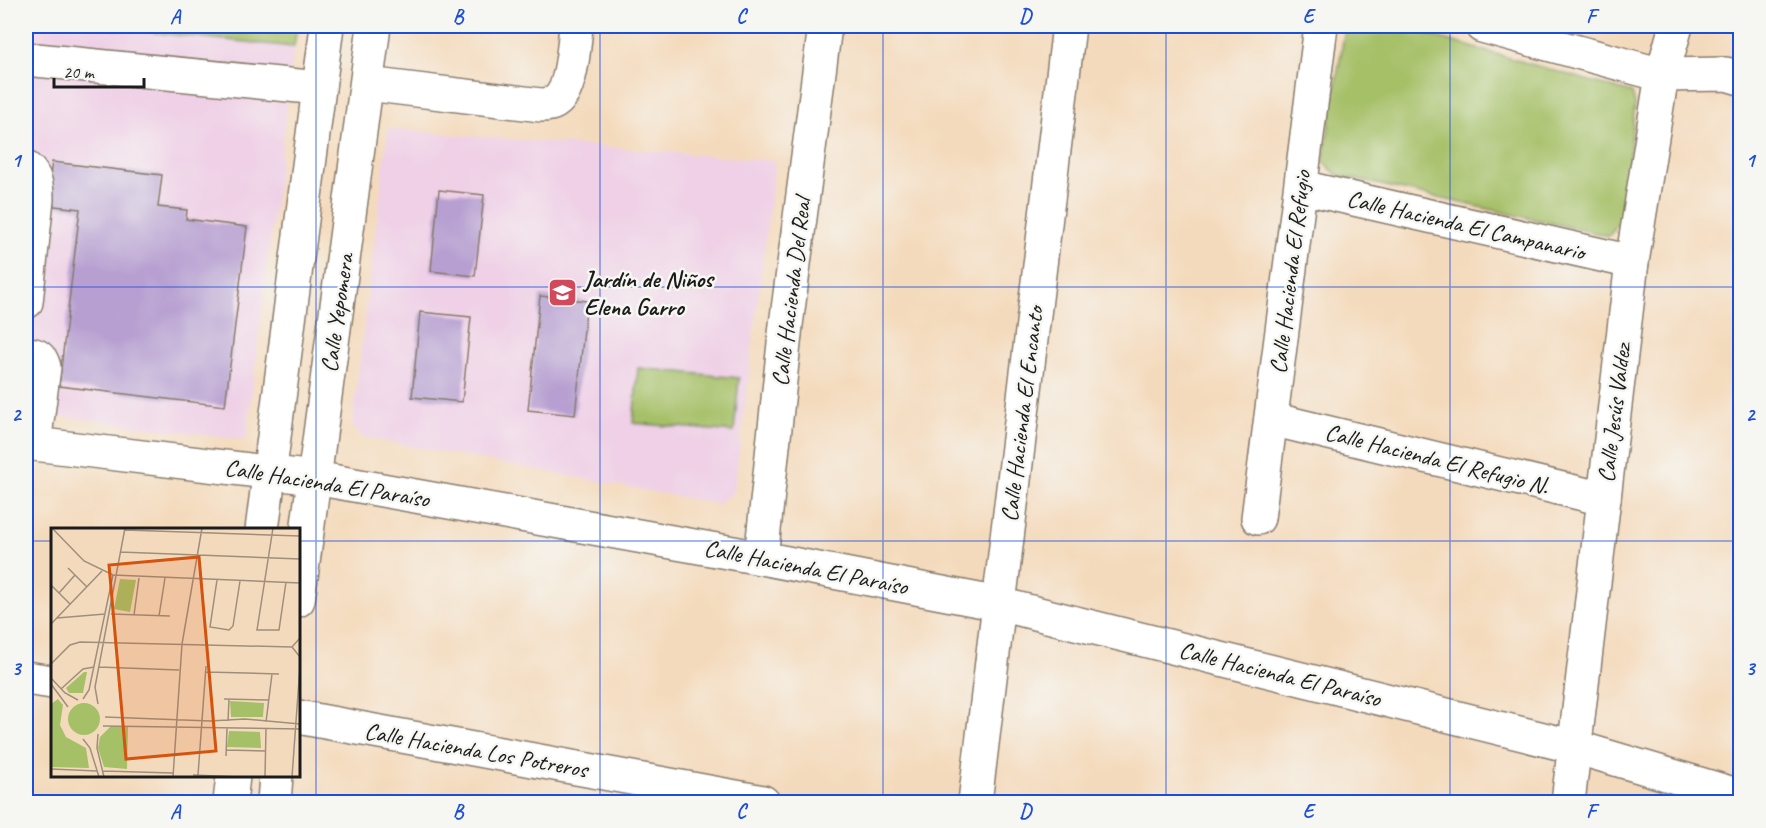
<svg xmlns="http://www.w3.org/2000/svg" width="1766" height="828" font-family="Caveat,sans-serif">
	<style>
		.built { fill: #efd0e6 }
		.green { fill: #a6c067; stroke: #616e42; stroke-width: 1.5 }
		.building { fill: #b7a0d1 }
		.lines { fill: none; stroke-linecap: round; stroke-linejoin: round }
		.minor-casing { stroke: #887b6c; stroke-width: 36 }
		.minor { stroke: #fff; stroke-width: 33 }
		.grid { fill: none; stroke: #1d4ed8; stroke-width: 1.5; stroke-opacity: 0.55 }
		.labels { text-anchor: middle; stroke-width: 5; stroke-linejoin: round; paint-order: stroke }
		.street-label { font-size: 24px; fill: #1c1c1c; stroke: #f6f6f2 }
		.poi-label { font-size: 24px; font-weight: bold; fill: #1c1c1c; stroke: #f6f6f2; text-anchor: start }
		.inset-road { fill: none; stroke: #9e8e7c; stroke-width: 1.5 }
		.view { fill: #d4530e; fill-opacity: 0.15; stroke: #d4530e; stroke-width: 3 }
		.inset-edge { fill: none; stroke: #1c1c1c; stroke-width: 3 }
		.neatline { fill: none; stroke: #1d4ed8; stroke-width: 2 }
		.grid-label { font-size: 20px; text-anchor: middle; font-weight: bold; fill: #1d4ed8 }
	</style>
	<rect width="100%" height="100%" fill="#f6f6f2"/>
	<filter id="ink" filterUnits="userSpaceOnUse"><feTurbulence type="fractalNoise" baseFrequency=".0167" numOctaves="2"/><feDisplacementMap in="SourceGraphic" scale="12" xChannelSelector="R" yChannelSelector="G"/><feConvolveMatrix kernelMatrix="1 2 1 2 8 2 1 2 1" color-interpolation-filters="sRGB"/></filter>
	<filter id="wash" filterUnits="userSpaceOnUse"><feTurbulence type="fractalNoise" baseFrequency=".008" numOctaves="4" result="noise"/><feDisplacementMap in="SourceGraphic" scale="24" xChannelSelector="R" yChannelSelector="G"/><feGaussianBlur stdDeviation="1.35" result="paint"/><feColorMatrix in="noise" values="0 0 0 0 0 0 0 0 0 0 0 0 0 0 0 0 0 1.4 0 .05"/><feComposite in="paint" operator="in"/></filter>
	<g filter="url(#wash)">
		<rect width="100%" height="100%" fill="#f4dabc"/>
		<g class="built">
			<path d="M26,26H87L294,47L246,440L26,412Z"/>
			<path d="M388,129L775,161L734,492L717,504L362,437L352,425Z"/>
		</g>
		<g class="green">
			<path d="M87,26H297L294,47Z"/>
			<path d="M1349,26H1398L1632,93L1635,104L1622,219L1609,236L1337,175L1323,161L1345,29Z"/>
			<path d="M638,368L739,378L734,432L633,423Z"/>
		</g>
		<g id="blocks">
			<g class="building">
				<path d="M52,162L162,175L158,207L187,210L186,219L247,227L225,406L59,386L80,209L46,205Z"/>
				<path d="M439,190L484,195L475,276L431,271Z"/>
				<path d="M540,296L587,301L575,415L528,410Z"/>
				<path d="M420,312L471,317L462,402L412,397Z"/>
			</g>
		</g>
	</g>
	<g filter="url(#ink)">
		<use href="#blocks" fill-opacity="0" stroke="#887b6c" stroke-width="1.5"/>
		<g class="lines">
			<defs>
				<g id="minor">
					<path d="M1482,26L1662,75L1726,74L1740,78"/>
					<path d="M26,59L319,88"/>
					<path d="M367,84L541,105C546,105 550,105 555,102C572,91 574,45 576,26"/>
					<path d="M26,168C36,176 37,186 37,199L26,302"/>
					<path d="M1301,187L1632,262"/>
					<path d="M26,354C36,354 41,356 44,367L34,444"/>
					<path d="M1271,419L1604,499"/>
					<path d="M26,443L315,478L761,558L999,604L1575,747L1740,796"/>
					<path d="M1258,518L1321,26"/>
					<path d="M262,530L327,26"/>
					<path d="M761,558L786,325L825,26"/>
					<path d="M298,600L374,26"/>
					<path d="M26,678L52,682"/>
					<path d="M298,717L763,802"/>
					<path d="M230,802L233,776"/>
					<path d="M274,802L276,776"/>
					<path d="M975,802L1069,26"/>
					<path d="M1568,802L1632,262L1662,75L1676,26"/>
				</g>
			</defs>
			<use href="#minor" class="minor-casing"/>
			<use href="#minor" class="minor"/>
		</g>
	</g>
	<path class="grid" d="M316,26V802M600,26V802M883,26V802M1166,26V802M1450,26V802M26,287H1740M26,541H52M298,541H1740"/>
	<defs>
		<symbol id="school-square" viewBox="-11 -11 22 22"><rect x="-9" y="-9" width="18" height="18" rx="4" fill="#d1495b" stroke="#f6f6f2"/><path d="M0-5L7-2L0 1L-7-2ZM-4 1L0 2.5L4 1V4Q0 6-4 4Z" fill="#fff"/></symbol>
	</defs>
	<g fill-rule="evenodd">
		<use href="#school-square" x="546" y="276" width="33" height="33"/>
	</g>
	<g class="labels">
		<g class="street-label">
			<text transform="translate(1466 225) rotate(13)" y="8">Calle Hacienda El Campanario</text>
			<text transform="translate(1290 272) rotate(-83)" y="8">Calle Hacienda El Refugio</text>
			<text transform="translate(791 292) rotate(-83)" y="8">Calle Hacienda Del Real</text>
			<text transform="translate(337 313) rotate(-82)" y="8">Calle Yepomera</text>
			<text transform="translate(1614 413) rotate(-83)" y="8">Calle Jesús Valdez</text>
			<text transform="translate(1022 414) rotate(-83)" y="8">Calle Hacienda El Encanto</text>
			<text transform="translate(1437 459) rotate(14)" y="8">Calle Hacienda El Refugio N.</text>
			<text transform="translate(327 483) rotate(9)" y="8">Calle Hacienda El Paraíso</text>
			<text transform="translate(806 567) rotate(11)" y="8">Calle Hacienda El Paraíso</text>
			<text transform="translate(1280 674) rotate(14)" y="8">Calle Hacienda El Paraíso</text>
			<text transform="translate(476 750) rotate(10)" y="8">Calle Hacienda Los Potreros</text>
		</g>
		<g class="poi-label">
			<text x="584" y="287">Jardín de Niños<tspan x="584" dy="28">Elena Garro</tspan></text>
		</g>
	</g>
	<g transform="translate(51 528)">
		<rect width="249" height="249" fill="#f4dabc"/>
		<path d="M69,51L85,52L79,84L63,81ZM33,144H36L32,165H18L15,160ZM7,171L12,177L9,197L15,209L35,220L38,240L0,239V176ZM179,173L213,175L212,189H180ZM17 191a16 16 0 1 1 32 0a16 16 0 1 1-32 0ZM60,198H77L76,241L53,239L47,220L49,209ZM178,203L209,204L210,220L176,219Z" fill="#a6c067"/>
		<path class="inset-road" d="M1,0L33,33L62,47L249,55M222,0L206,102H228L235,54M74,2L249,8M69,24L249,31M17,40L36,59M166,52L159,99L178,102L182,98L189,53M0,57L19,76M8,65L24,47M60,86L119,88M83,87L88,50M108,88L114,50M6,90L54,86M0,96L51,43M249,110L241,119L249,129M0,136L19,117L29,114L241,119M48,139L128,142M155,144L228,146M0,150L14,165L27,172M0,156L17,179M10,161L32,141L43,139M32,171L38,162L62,47M173,171L218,172M47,176L44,159L74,0M54,189L159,193L194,191L249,196M177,193L178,171M215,194L221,146M52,198L249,201M47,206L46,220L53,249M32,211L39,220L48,249M175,222L215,223M175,228L176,200M0,241L46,243M52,243L122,245M142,247L190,249M147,247L155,138M122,249L131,116L151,0M214,249L215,201M241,249L249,138"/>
		<path class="view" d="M148,29L165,223L75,231L58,37Z"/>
		<rect width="249" height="249" class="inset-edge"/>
	</g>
	<rect width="1766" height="828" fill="none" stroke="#f6f6f2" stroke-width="66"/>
	<path d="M54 78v9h90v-9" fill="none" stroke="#1c1c1c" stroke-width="3"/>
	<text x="63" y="78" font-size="18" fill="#1c1c1c" stroke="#f6f6f2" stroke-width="4.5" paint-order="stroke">20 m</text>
	<rect x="33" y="33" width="1700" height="762" class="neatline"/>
	<g class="grid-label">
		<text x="175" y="23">A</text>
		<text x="458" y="23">B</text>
		<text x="741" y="23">C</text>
		<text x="1025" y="23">D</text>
		<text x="1308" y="23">E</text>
		<text x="1591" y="23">F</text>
		<text x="16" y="167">1</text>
		<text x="1750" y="167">1</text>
		<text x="16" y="421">2</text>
		<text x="1750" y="421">2</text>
		<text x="16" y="675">3</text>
		<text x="1750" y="675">3</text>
		<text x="175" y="818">A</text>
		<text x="458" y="818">B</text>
		<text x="741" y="818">C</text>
		<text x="1025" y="818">D</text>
		<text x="1308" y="818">E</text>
		<text x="1591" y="818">F</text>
	</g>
</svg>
